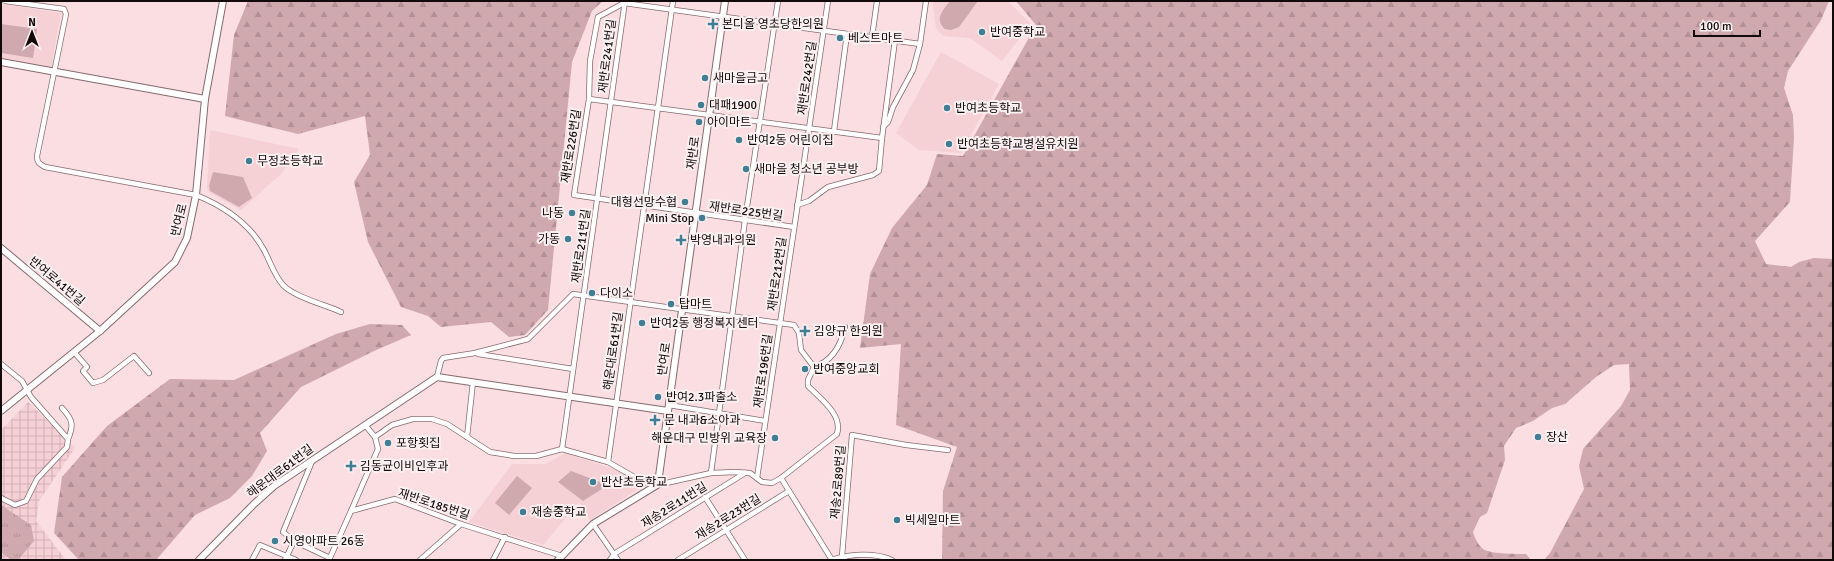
<svg xmlns="http://www.w3.org/2000/svg" width="1834" height="561" font-family="Signika,'Noto Sans KR',sans-serif">
	<style>
		.built { fill: #f5d0d5 }
		.industrial { fill: url(#industrial-grid) }
		.grass { fill: url(#grass-tufts) }
		.forest { fill: url(#forest-firs) }
		.pitch { fill: #d0a9af }
		.lines { fill: none; stroke-linecap: round; stroke-linejoin: round }
		.minor-casing { stroke: #846b6f; stroke-width: 6 }
		.major-casing { stroke: #846b6f; stroke-width: 8 }
		.minor { stroke: #fff; stroke-width: 4.5 }
		.major { stroke: #fff; stroke-width: 6 }
		.poi-dot { fill: #417e94; stroke: #fbf0f1; stroke-width: 1.5 }
		.labels { text-anchor: middle; stroke-width: 4; stroke-linejoin: round; paint-order: stroke }
		.poi-label { font-size: 12px; fill: #11090a; stroke: #fbf0f1; text-anchor: start }
		.street-label { font-size: 12px; fill: #11090a; stroke: #fbf0f1 }
	</style>
	<defs>
		<pattern id="industrial-grid" width="8" height="8" patternUnits="userSpaceOnUse"><rect width="8" height="8" fill="#f5d0d5"/><path d="M0 4h8M4 0v8" fill="none" stroke="#d1b1b6"/></pattern>
		<pattern id="grass-tufts" width="24" height="20" patternUnits="userSpaceOnUse"><rect width="24" height="20" fill="#d0a9af"/><path d="M3 7l-1-3M5 7V3M7 7l1-3M15 17l-1-3M17 17v-4M19 17l1-3" fill="none" stroke="#b29095"/></pattern>
		<pattern id="forest-firs" width="22" height="20" patternUnits="userSpaceOnUse"><rect width="22" height="20" fill="#d0a9af"/><path d="M5 1l3.5 6h-7zM16 11l3.5 6h-7z" fill="#b29095"/></pattern>
	</defs>
	<rect width="100%" height="100%" fill="#fadee1"/>
	<g class="built">
		<path d="M932,1H1008L1031,24L1002,61L970,38L943,36L936,28Z"/>
		<path d="M1,4L61,13L51,68L1,58Z"/>
		<path d="M941,52L999,84L961,153L919,150L896,133Z"/>
		<path d="M210,130L299,149L281,174L241,210L210,193L207,188Z"/>
		<path d="M565,453L622,472L638,489L590,520L579,502L543,545L469,522L512,464H546Z"/>
	</g>
	<path class="industrial" d="M28,402L75,448L39,501L36,521L66,560L1,559V430Z"/>
	<path class="grass" d="M1,505L31,525L34,541L18,560H11L1,552Z"/>
	<g class="forest">
		<path d="M248,1H603L592,11L572,62L548,310L525,335L509,337L491,322L441,327L428,316L401,307L368,242L354,182L370,155L365,116L298,134L225,116L234,35Z"/>
		<path d="M1016,1H1829L1821,20L1788,71L1784,88L1793,115L1794,138L1790,202L1755,241L1766,264L1791,267L1799,262L1814,258L1833,259V560H1544L1550,553L1584,489L1579,466L1583,449L1621,406L1630,390L1629,364L1614,365L1596,377L1565,404L1552,408L1533,421L1516,428L1504,446L1505,460L1487,513L1480,517L1473,532C1475,538 1478,545 1483,549C1491,554 1515,554 1526,554L1531,560H942L943,491L957,447L896,425L901,344L860,348L870,274L892,228L927,185L937,154L963,156L1036,25Z"/>
		<path d="M370,324L402,325L411,335L374,351L301,387L260,433L267,451L252,476L230,498L195,515L156,560H79L54,533L62,477L107,426L170,379L234,380L336,334Z"/>
	</g>
	<g class="pitch">
		<path d="M950,1H978L959,27L951,30L945,29C934,19 943,10 950,1Z"/>
		<path d="M1,24L37,29L33,58L1,53Z"/>
		<path d="M213,172L243,177L252,198L239,207L210,191L209,186Z"/>
		<path d="M571,471L608,485L583,501L558,482Z"/>
		<path d="M517,476L532,488L509,515L495,503Z"/>
	</g>
	<g class="lines">
		<defs>
			<g id="minor">
				<path d="M5,1L64,9L66,14L37,156C37,162 39,164 45,167L196,195C223,206 250,224 264,250C270,261 274,275 283,285C294,297 326,305 341,312"/>
				<path d="M624,3L598,17L590,61L589,99L574,195L794,227"/>
				<path d="M624,3L920,44"/>
				<path d="M872,37L877,1"/>
				<path d="M589,99L882,138"/>
				<path d="M883,127L888,122L893,107L913,70L920,44L926,1"/>
				<path d="M834,131L847,34"/>
				<path d="M797,205L809,201L828,187L873,175L879,171L882,138L895,40"/>
				<path d="M74,352L87,367L83,371L93,383L103,380L134,356L149,373"/>
				<path d="M478,354L573,369"/>
				<path d="M1,364L22,381L31,397L68,439L67,447L37,479L26,501L15,505L1,498"/>
				<path d="M814,367C833,361 841,345 845,327"/>
				<path d="M669,405L765,421"/>
				<path d="M62,408C73,420 74,425 68,439"/>
				<path d="M375,437L392,425L413,419H432L447,424L490,452L514,456H536L562,449L608,462L643,482L657,485L711,473L735,472L750,473L762,482L772,483L781,478L837,434C843,415 821,399 808,386V380L814,367L801,350L799,333L794,325L573,294L528,339L475,353L443,358L441,361L437,377"/>
				<path d="M467,437L473,382"/>
				<path d="M562,449L625,1"/>
				<path d="M608,462L673,1"/>
				<path d="M711,473L745,220L778,1"/>
				<path d="M757,478L828,1"/>
				<path d="M781,478L832,560"/>
				<path d="M705,497L745,560"/>
				<path d="M351,511L378,449L375,437L365,425"/>
				<path d="M593,524L618,560"/>
				<path d="M294,541L330,558"/>
				<path d="M252,560L260,545L296,560"/>
				<path d="M285,560L294,541L283,532L313,459"/>
				<path d="M329,560L351,511L395,499L461,524L562,556"/>
				<path d="M420,560L461,524"/>
				<path d="M493,560L505,537"/>
				<path d="M610,560L614,554L745,473"/>
				<path d="M678,560L789,491"/>
				<path d="M831,560C849,554 874,552 892,560"/>
				<path d="M845,560L842,556L852,435L906,445L948,450"/>
			</g>
			<g id="major">
				<path d="M1,62L205,99"/>
				<path d="M1,248L100,331"/>
				<path d="M1,411L100,331L175,262L187,238L196,195L205,99L223,1"/>
				<path d="M199,560L254,504L274,486L437,377L668,411"/>
				<path d="M558,560L593,524L657,485L659,476L725,1"/>
			</g>
		</defs>
		<use href="#minor" class="minor-casing"/>
		<use href="#major" class="major-casing"/>
		<use href="#minor" class="minor"/>
		<use href="#major" class="major"/>
	</g>
	<g class="poi-dot">
		<path d="M711 18h4v4h4v4h-4v4h-4v-4h-4v-4h4z"/>
		<circle cx="982" cy="32" r="4"/>
		<circle cx="840" cy="38" r="4"/>
		<circle cx="705" cy="78" r="4"/>
		<circle cx="701" cy="105" r="4"/>
		<circle cx="947" cy="108" r="4"/>
		<circle cx="699" cy="122" r="4"/>
		<circle cx="739" cy="140" r="4"/>
		<circle cx="949" cy="144" r="4"/>
		<circle cx="249" cy="161" r="4"/>
		<circle cx="746" cy="169" r="4"/>
		<circle cx="685" cy="202" r="4"/>
		<circle cx="572" cy="213" r="4"/>
		<circle cx="702" cy="218" r="4"/>
		<circle cx="568" cy="239" r="4"/>
		<path d="M679 234h4v4h4v4h-4v4h-4v-4h-4v-4h4z"/>
		<circle cx="592" cy="293" r="4"/>
		<circle cx="671" cy="304" r="4"/>
		<circle cx="642" cy="323" r="4"/>
		<path d="M803 325h4v4h4v4h-4v4h-4v-4h-4v-4h4z"/>
		<circle cx="805" cy="369" r="4"/>
		<circle cx="658" cy="397" r="4"/>
		<path d="M653 414h4v4h4v4h-4v4h-4v-4h-4v-4h4z"/>
		<circle cx="1538" cy="437" r="4"/>
		<circle cx="775" cy="438" r="4"/>
		<circle cx="388" cy="443" r="4"/>
		<path d="M349 460h4v4h4v4h-4v4h-4v-4h-4v-4h4z"/>
		<circle cx="593" cy="482" r="4"/>
		<circle cx="523" cy="512" r="4"/>
		<circle cx="897" cy="520" r="4"/>
		<circle cx="275" cy="541" r="4"/>
	</g>
	<g class="labels">
		<g class="poi-label">
			<text x="722" y="28">본디올 영초당한의원</text>
			<text x="990" y="36">반여중학교</text>
			<text x="848" y="42">베스트마트</text>
			<text x="713" y="82">새마을금고</text>
			<text x="709" y="109">대패1900</text>
			<text x="955" y="112">반여초등학교</text>
			<text x="707" y="126">아이마트</text>
			<text x="747" y="144">반여2동 어린이집</text>
			<text x="957" y="148">반여초등학교병설유치원</text>
			<text x="257" y="165">무정초등학교</text>
			<text x="754" y="173">새마을 청소년 공부방</text>
			<text x="677" y="206" text-anchor="end">대형선망수협</text>
			<text x="564" y="217" text-anchor="end">나동</text>
			<text x="694" y="222" text-anchor="end">Mini Stop</text>
			<text x="560" y="243" text-anchor="end">가동</text>
			<text x="690" y="244">박영내과의원</text>
			<text x="600" y="297">다이소</text>
			<text x="679" y="308">탑마트</text>
			<text x="650" y="327">반여2동 행정복지센터</text>
			<text x="814" y="335">김양규 한의원</text>
			<text x="813" y="373">반여중앙교회</text>
			<text x="666" y="401">반여2.3파출소</text>
			<text x="664" y="424">문 내과&amp;소아과</text>
			<text x="1546" y="441">장산</text>
			<text x="767" y="442" text-anchor="end">해운대구 민방위 교육장</text>
			<text x="396" y="447">포항횟집</text>
			<text x="360" y="470">김동균이비인후과</text>
			<text x="601" y="486">반산초등학교</text>
			<text x="531" y="516">재송중학교</text>
			<text x="905" y="524">빅세일마트</text>
			<text x="283" y="545">시영아파트 26동</text>
		</g>
		<g class="street-label">
			<text transform="translate(607 56) rotate(-83)" y="4">재반로241번길</text>
			<text transform="translate(807 78) rotate(-82)" y="4">재반로242번길</text>
			<text transform="translate(571 146) rotate(-81)" y="4">재반로226번길</text>
			<text transform="translate(693 153) rotate(-82)" y="4">재반로</text>
			<text transform="translate(746 211) rotate(8)" y="4">재반로225번길</text>
			<text transform="translate(179 220) rotate(-76)" y="4">반여로</text>
			<text transform="translate(581 246) rotate(-82)" y="4">재반로211번길</text>
			<text transform="translate(777 274) rotate(-82)" y="4">재반로212번길</text>
			<text transform="translate(57 281) rotate(40)" y="4">반여로41번길</text>
			<text transform="translate(613 351) rotate(-82)" y="4">해운대로61번길</text>
			<text transform="translate(664 359) rotate(-82)" y="4">반여로</text>
			<text transform="translate(763 371) rotate(-82)" y="4">재반로196번길</text>
			<text transform="translate(280 471) rotate(-37)" y="4">해운대로61번길</text>
			<text transform="translate(838 482) rotate(-85)" y="4">재송2로89번길</text>
			<text transform="translate(434 504) rotate(18)" y="4">재반로185번길</text>
			<text transform="translate(674 505) rotate(-32)" y="4">재송2로11번길</text>
			<text transform="translate(728 517) rotate(-32)" y="4">재송2로23번길</text>
		</g>
	</g>
	<rect width="1834" height="561" fill="none" stroke="#11090a" stroke-width="4"/>
	<g transform="translate(32 32)" stroke="#fbf0f1" stroke-width="3" paint-order="stroke">
	<path d="M0-3L7 15L0 10L-7 15Z" fill="#11090a"/>
	<text y="-6" font-size="11" font-weight="bold" text-anchor="middle" fill="#11090a">N</text>
	</g>
	<path d="M1694 30v6h66v-6" fill="none" stroke="#11090a" stroke-width="2"/>
	<text x="1700" y="30" font-size="12" fill="#11090a" stroke="#fbf0f1" stroke-width="3" paint-order="stroke">100 m</text>
</svg>
